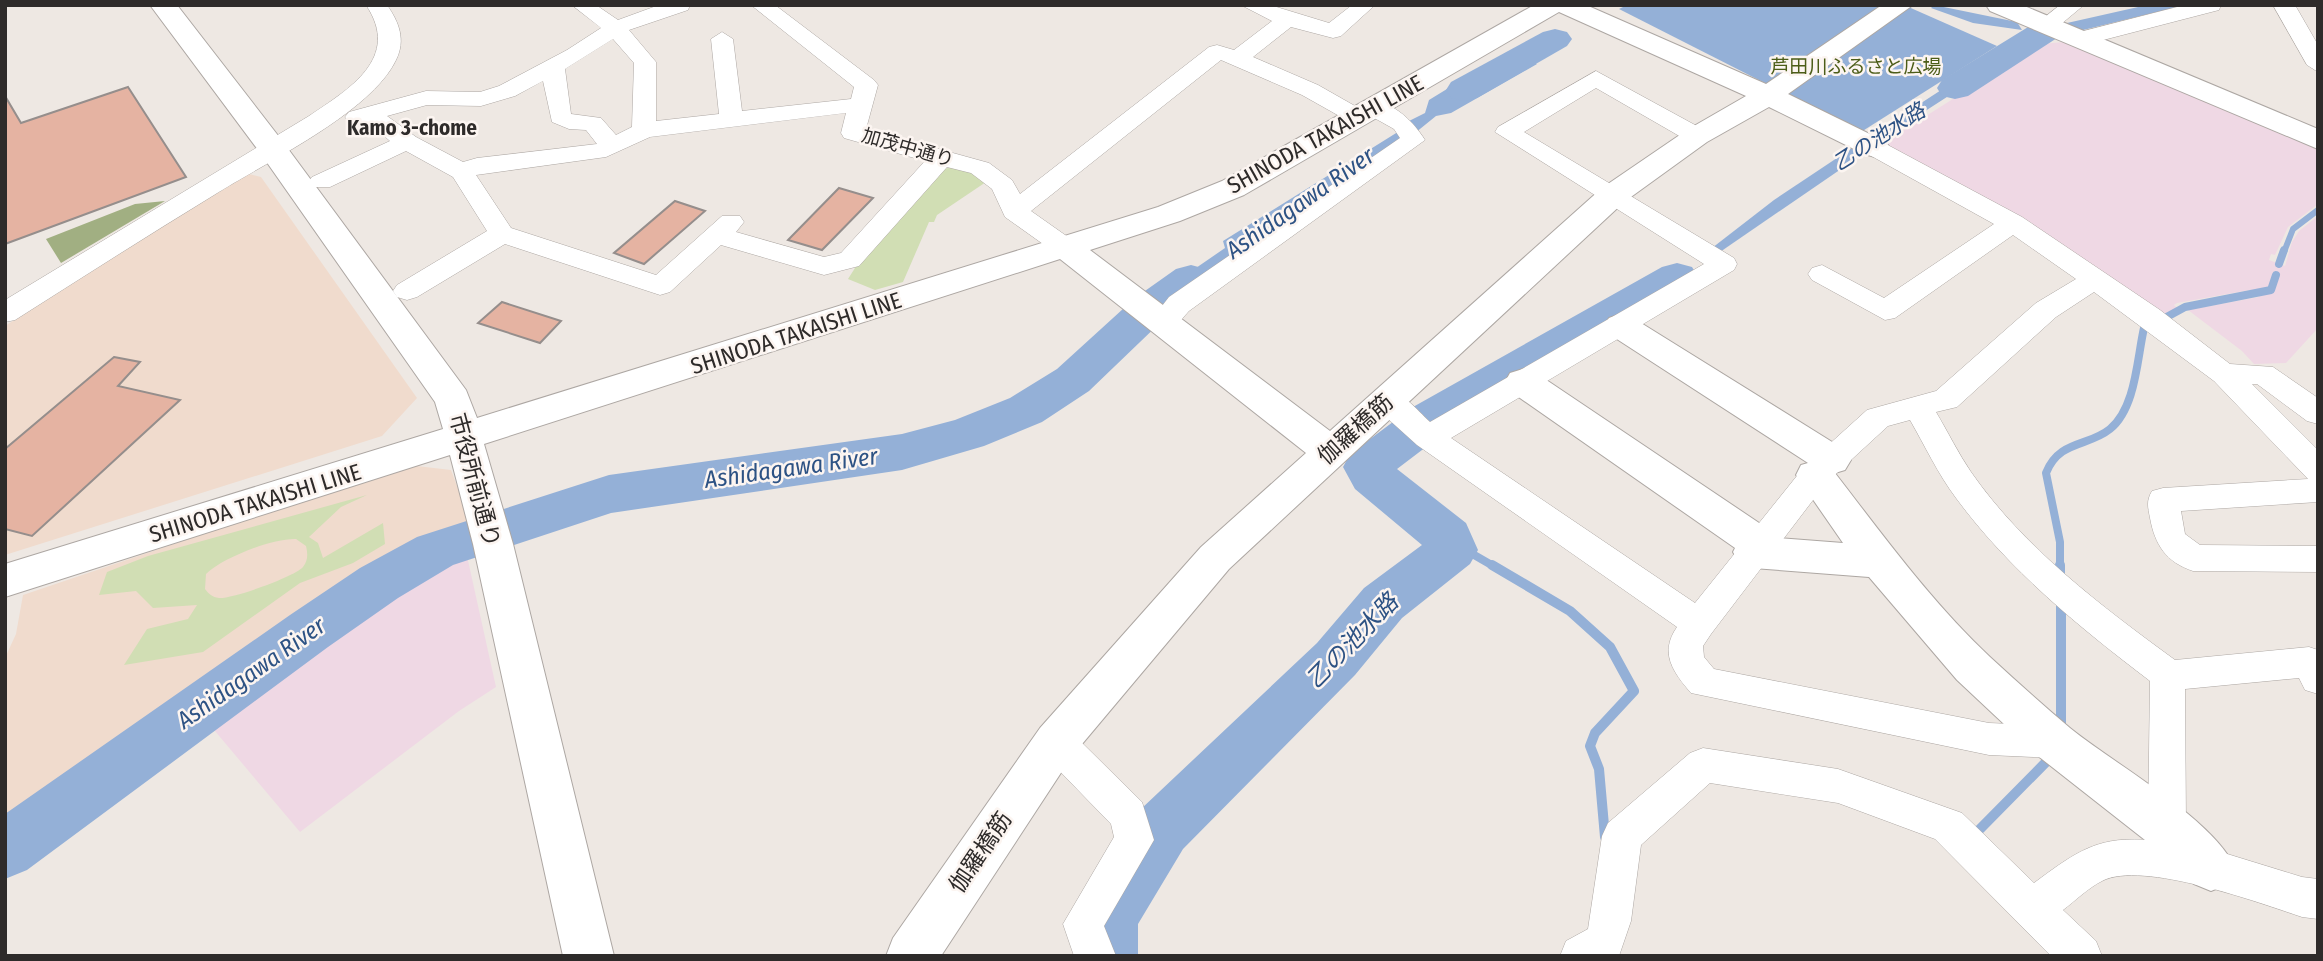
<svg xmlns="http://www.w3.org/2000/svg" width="2323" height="961" font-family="'Fira Sans Condensed','Noto Sans JP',sans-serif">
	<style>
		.education { fill: #f0dbcd }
		.medical { fill: #efd8e4 }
		.green { fill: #d1deb4; fill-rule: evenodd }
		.forest { fill: #a1af82 }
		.water { fill: #94b0d7 }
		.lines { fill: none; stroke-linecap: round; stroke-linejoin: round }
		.stream-far2 { stroke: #94b0d7; stroke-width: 6 }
		.stream-far1 { stroke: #94b0d7; stroke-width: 8 }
		.stream { stroke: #94b0d7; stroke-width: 10 }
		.river { fill: #94b0d7; fill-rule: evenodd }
		.building { fill: #e5b3a2; stroke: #958e8c; stroke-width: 2 }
		.street-casing { stroke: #ada7a3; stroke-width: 1 }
		.secondary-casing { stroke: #ada7a3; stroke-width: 2 }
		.street { fill: #fff; fill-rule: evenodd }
		.secondary { fill: #fff; fill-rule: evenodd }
		.labels { text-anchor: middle; stroke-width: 5; stroke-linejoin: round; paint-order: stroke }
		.far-park-label { font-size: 19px; fill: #4c5d18; stroke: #fcf5f1 }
		.far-street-label { font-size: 19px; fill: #2e2b2a; stroke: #fcf5f1 }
		.far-neighbourhood-label { font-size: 21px; font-weight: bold; fill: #2e2b2a; stroke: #fcf5f1 }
		.far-water-label { font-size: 21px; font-style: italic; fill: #2d5284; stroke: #fcf5f1 }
		.street-label { font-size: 23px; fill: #2e2b2a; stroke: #fcf5f1 }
		.water-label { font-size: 24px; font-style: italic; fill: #2d5284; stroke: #fcf5f1 }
	</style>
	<rect width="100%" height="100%" fill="#eee8e3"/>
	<g class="education">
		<path d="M245,173L261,177L417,398L382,436L5,555V326Z"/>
		<path d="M408,465L451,470L470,521L345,589L280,633L5,837V658L16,634L23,595Z"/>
	</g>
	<g class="medical">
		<path d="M2065,42L2318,149V204L2288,227L2275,255L2271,254L2269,260L2285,266L2292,242L2299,231L2318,216V328L2286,363L2254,364L2242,351L2188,310L2259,297L2250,290L2177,303L2174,305L2177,308L2160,318L1880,145L2040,44Z"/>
		<path d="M467,556L496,687L459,711L300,832L204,718L376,593Z"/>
	</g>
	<g class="green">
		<path d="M956,166L965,167L986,182L937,215L934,222H929L903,282L875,290L848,279L862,257L940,170Z"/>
		<path d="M367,495L341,507L309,537L318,543L323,558L383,523L385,544L353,563L300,583L203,652L124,665L147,629L188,619L197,605L153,608L136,591L99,595L107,572L148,556ZM296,539L306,546C308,554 308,561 303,567C294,577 232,599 219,598C212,597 209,594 205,589L206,574C222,558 273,538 296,539Z"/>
	</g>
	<path class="forest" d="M165,201L61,263L46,239L135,204Z"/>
	<g class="water">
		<path d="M1627,5H1904L1997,46L1861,132L1619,9Z"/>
		<path d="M1934,5L2017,22L2022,30L1973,23L1931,8Z"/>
		<path d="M2147,5H2186L2079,31L2067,23Z"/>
		<path d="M2004,49L2015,53L1885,137L1880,145L1866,139Z"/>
		<path d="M1509,51L1537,64L1451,113L1436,116L1415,133L1407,122L1425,113L1429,100Z"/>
		<path d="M1401,130L1405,136L1162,311L1148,301L1225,248L1223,241Z"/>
		<path d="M1855,146L1864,151L1860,156L1720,252L1712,248L1774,200Z"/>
	</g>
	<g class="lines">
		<path class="stream-far2" d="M2284,252L2293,229L2318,210"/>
		<g class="stream-far1">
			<path d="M2279,264L2284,250"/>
			<path d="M2163,319L2185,307L2271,290L2276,275"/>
			<path d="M1452,550L1469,552L1495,567"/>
			<path d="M2060,567V542L2046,473C2059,440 2088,447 2110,429C2136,408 2137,358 2144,328L2148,324"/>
		</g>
		<g class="stream">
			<path d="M1492,565L1570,611L1610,647L1634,691L1595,733L1590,746L1599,769L1605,837"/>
			<path d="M2060,565V579"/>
			<path d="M2061,602V728"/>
			<path d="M1980,829L2052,756"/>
		</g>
		<g class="river">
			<path d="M2045,21L2057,24L2062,31L2057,38L1968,96L1955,99L1942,96L1937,88L1942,80L2033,24Z"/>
			<path d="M1555,29L1567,32L1572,39L1567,46L1477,98L1464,101L1451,98L1446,90L1451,82L1543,32Z"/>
			<path d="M1677,263L1692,267L1698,277L1692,287L1447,431L1397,469L1466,523L1478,550L1470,564L1402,618L1355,675L1183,849L1138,924V956H1074V917L1084,895L1141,809L1317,643L1364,588L1422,545L1355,489L1343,467L1350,454L1413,407L1662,267Z"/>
			<path d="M1191,265L1206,269L1212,279L1206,289L1165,318L1089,391L1042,422L984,446L902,470L611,513L453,565L398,598L328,647L27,870L5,879V814L290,615L360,568L417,537L609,475L902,434L955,420L1010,398L1057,369L1135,298L1176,269Z"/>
		</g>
	</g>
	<g class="building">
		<path d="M128,87L186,177L5,244V96L21,123Z"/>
		<path d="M839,188L873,198L822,250L788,240Z"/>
		<path d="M675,201L705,211L644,264L614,253Z"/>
		<path d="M502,302L561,321L540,343L478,323Z"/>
		<path d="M114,357L140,362L118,386L180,400L32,536L5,529V449Z"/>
	</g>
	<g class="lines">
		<defs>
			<g id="street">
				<path d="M366,5H387C399,22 406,40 396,60C371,113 264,163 214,195C147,236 81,278 15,320L5,322V300L309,116C349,89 402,58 366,5Z"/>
				<path d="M572,5H596L618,20L659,5H690L688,10L629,30L656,62V121L719,114L711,39L722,32L733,39L742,111L851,99L854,87L751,5H775L874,80L878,85L866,129L989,163L1012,180L1020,194L1209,47L1217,45L1234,50L1272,21L1241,5H1270L1329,23L1352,5H1375L1341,36L1333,38L1291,27L1253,57L1318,85L1362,110L1365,103C1390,97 1413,121 1425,140L1189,311C1177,324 1171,336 1152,331L1148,324L1169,297L1400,138L1394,129L1369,115L1366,122H1350L1302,95L1221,60L1031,211L1075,242L1079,248L1075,254L1066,256L1057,254L1005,217L992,189L971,173L947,167L859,266L824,275L721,245L670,292L660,295L505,244L417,297L407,300L397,297L393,291L397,285L487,231L453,177L406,151L330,187H312L308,182L312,177L390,141L374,127L349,122L345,117L349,112L426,91L480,92L499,86L567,50L601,28ZM613,39L634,63L632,127L616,135L601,118L571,114L565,69ZM543,81L552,122L569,129L586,130L597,144L477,158L463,162L416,137L387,116L427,105L481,106L515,96ZM846,113L841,133L844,138L925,161L841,253L824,257L736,232L744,222L740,216H722L656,275L511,228L476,175L606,157L650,137Z"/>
				<path d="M2060,5H2084L2054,30H2038L2035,25Z"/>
				<path d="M2185,5H2221L2219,10L2080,46L2069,39L2072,34Z"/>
				<path d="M2273,5H2295L2318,45V72L2307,65Z"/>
				<path d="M1596,71L1706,131L1709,136L1706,141H1688L1596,88L1524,132L1734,258L1737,264L1734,270L1451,438L1695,603L1804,467L1867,410L1936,391L2036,303L2076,279L2013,235L1895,318L1885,320L1812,280L1808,274L1812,268L1822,265L1884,298L1994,224L1866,153L1863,148L1866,143H1884L2022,217L2160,310L2230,364L2273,367L2318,398V424L2307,421L2257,384H2252L2318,450V502L2181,511L2185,534L2200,545L2318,546V572L2193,571C2166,562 2155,545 2150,518C2148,507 2146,501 2152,491L2163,488L2308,479L2214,381L2094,292L2056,317L1957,407L1936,412C1948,432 1958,453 1971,472C2024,548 2101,606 2175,660L2309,647L2318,650V694L2305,690L2299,678L2185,689L2186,828L2181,841L2173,844L2211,849L2302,877L2318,879V919L2302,917C2260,903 2142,860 2102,881C2088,888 2075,901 2063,910L2096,941L2102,956H2051L1935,839L1838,803L1710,783L1641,845L1631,921L1619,956H1560L1566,941L1588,929L1602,836L1608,823L1690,753L1703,748L1838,769L1962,813L2034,883C2076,852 2099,834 2154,841L2148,828L2150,681C2079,627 2009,570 1956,498C1938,474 1925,446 1910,420L1888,426L1826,483L1711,634L1703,646L1704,657L1714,669L1989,723L2054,726L2067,730L2073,742L2067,754L2054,758L1989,755L1691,693C1673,672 1659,653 1677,627L1417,445L1376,408L1372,400L1376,392C1399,386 1414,407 1430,422L1704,264L1495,132L1498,127Z"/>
				<path d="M1056,726L1069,730L1142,802L1154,840L1104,926L1116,956H1074L1063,924L1114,837L1111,824L1043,754L1037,742L1043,730Z"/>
			</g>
			<g id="secondary">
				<path d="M150,5H177L283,142L466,390L477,418L1158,207L1222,181L1534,5H1586L1766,84L1882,5H1913L1788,94L1886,142L1890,148L1886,154L1875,157L1864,154L1769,107L1707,142L1624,202L1229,569L1072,756L941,956H886L893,938L1040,728L1201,547L1306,453L1060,259L484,444L513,544L614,956H563L473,544L450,455L5,597V564L443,429L435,402L261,154ZM1559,12L1746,96L1687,130L1602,188L1330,431L1090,250L1180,221L1244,195Z"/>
				<path d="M1986,5H2022L2318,129V149L1990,11Z"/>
				<path d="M1621,314L1633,318L1845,450L1851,460L1845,470L1835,473C1882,534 1933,604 1990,657C2016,681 2043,705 2070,728C2114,764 2214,819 2235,868L2228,884L2211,891L2194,884L2150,844L2038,756L1957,680L1869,577L1753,568L1739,563L1733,552L1735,548L1510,391L1505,382L1510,373L1523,369L1536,373L1774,533L1777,538L1843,543L1796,475L1801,465L1808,463L1609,334L1604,326L1609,318Z"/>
			</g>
		</defs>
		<use href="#street" class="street-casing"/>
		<use href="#secondary" class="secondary-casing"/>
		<use href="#street" class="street"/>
		<use href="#secondary" class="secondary"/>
	</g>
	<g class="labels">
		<g class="far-park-label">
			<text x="1856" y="73">芦田川ふるさと広場</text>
		</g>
		<g class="far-street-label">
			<text transform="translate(908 147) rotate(16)" y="7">加茂中通り</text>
		</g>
		<g class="far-neighbourhood-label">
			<text x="412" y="135">Kamo 3-chome</text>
		</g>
		<g class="far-water-label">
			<text transform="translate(1879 137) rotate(-33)" y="7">乙の池水路</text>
		</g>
		<g class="street-label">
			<text transform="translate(1325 134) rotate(-29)" y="8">SHINODA TAKAISHI LINE</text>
			<text transform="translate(796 333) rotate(-18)" y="8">SHINODA TAKAISHI LINE</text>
			<text transform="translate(1355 429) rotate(-42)" y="8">伽羅橋筋</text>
			<text transform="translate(475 480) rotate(75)" y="8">市役所前通り</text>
			<text transform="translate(255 503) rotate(-17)" y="8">SHINODA TAKAISHI LINE</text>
			<text transform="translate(980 852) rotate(-56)" y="8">伽羅橋筋</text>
		</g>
		<g class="water-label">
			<text transform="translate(1300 203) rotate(-35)" y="8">Ashidagawa River</text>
			<text transform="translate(791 468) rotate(-8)" y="8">Ashidagawa River</text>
			<text transform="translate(1352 641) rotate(-46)" y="8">乙の池水路</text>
			<text transform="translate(251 673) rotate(-35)" y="8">Ashidagawa River</text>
		</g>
	</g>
	<rect width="2323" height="961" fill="none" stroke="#2e2b2a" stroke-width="14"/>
</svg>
